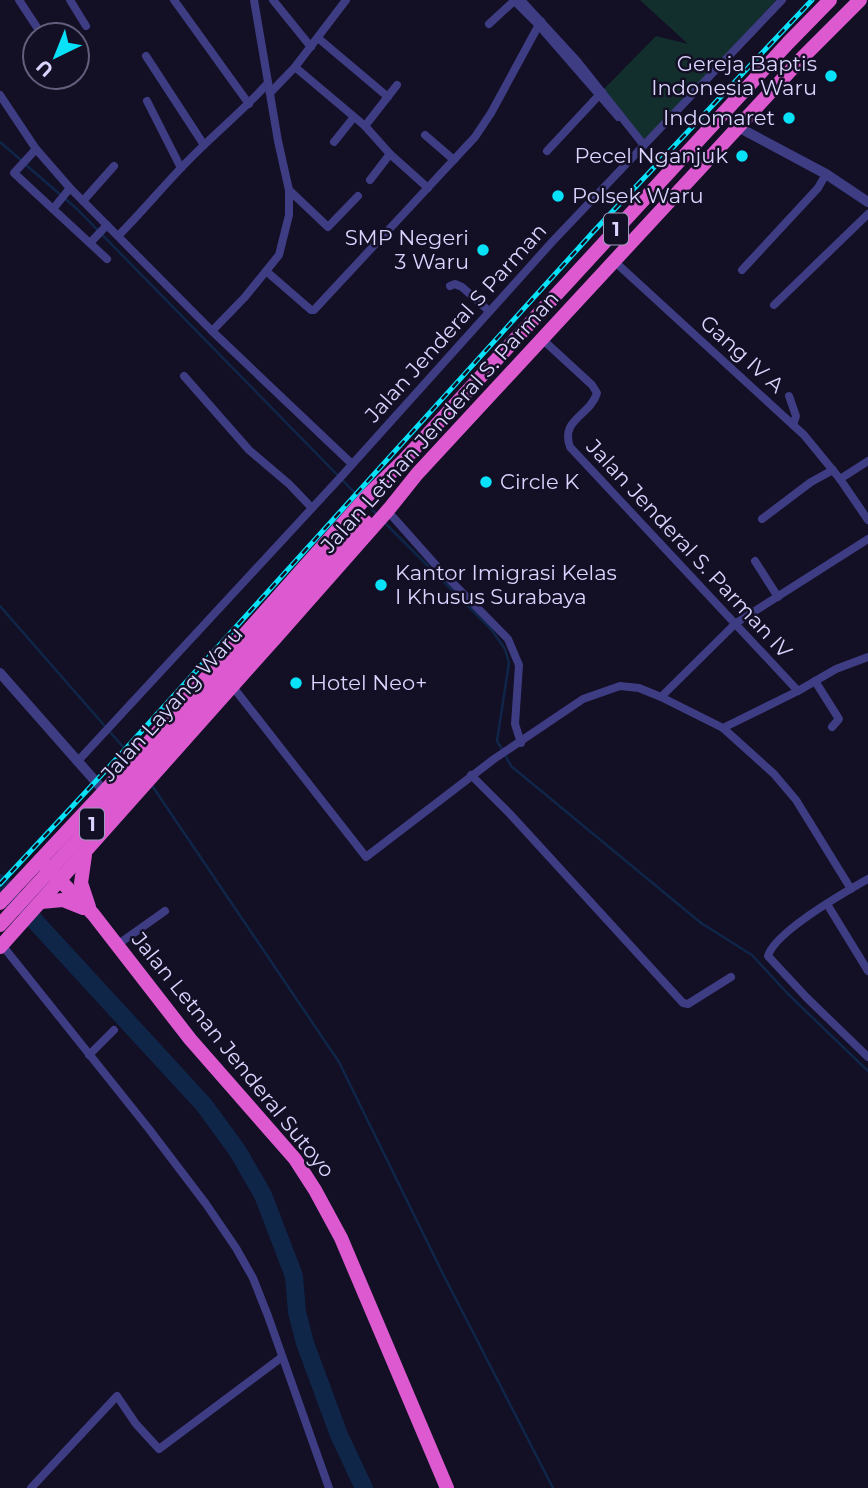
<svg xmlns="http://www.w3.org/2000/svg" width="868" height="1488" font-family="Montserrat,sans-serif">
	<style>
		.green { fill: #132f2d }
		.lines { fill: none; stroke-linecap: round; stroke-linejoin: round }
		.stream { stroke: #0f2649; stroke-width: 2.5 }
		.river { stroke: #0f2649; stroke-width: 18 }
		.pedestrian { stroke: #3e3c83; stroke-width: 6 }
		.minor { stroke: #3e3c83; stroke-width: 8 }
		.tertiary { stroke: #3e3c83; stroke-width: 10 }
		.trunk { stroke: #dc59d0; stroke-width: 14 }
		.rail-casing { stroke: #07e2f8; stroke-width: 5 }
		.rail { stroke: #130f25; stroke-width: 2.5; stroke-dasharray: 8; stroke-linecap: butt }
		.poi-dot { fill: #07e2f8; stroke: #130f25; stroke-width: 2.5 }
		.labels { text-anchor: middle; stroke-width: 5; stroke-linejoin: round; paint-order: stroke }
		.shield { fill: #130f25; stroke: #9e9abd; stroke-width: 2 }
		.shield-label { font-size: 19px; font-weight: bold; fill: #d9d5fe }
		.poi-label { font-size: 21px; fill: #d9d5fe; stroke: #130f25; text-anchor: end }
		.street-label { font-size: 21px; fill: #d9d5fe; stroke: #130f25 }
	</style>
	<rect width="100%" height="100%" fill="#130f25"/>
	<path class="green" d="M640,0H776L643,144L603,90L656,36L688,44Z"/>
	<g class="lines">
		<g class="stream">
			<path d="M0,142L21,160"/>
			<path d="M26,165L77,209L358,496"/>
			<path d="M366,503L378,516"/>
			<path d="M385,523L491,629L505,649L509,663L497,741L502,749"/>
			<path d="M0,606L131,756"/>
			<path d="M505,755L511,766L701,923L752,955L788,994L868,1071"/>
			<path d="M151,784L339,1062L443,1274L553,1488"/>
		</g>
		<path class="river" d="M0,883L204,1105L237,1150L263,1195L294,1276L297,1312L305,1343L339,1435L364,1488"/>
		<path class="pedestrian" d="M512,0L538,26L618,118"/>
		<g class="minor">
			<path d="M19,0L42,35"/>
			<path d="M70,0L86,26"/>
			<path d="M174,0L249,104"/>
			<path d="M273,0L311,47"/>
			<path d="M521,0L577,61L643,144"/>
			<path d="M489,24L515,0"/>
			<path d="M318,38L388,97"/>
			<path d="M146,56L204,145"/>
			<path d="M295,67L365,126L390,154L428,188"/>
			<path d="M62,77L65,84"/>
			<path d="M270,93L295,67L346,0"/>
			<path d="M0,95L36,149L70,188L212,331L352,464"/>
			<path d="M147,101L181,168"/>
			<path d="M365,126L397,85"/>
			<path d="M425,135L454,160"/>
			<path d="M334,142L354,117"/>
			<path d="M36,149L14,173L107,259"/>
			<path d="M547,151L602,92"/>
			<path d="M370,180L390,154"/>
			<path d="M289,190L328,227L358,196"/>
			<path d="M83,201L114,166"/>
			<path d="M53,209L70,188"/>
			<path d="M118,236C140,214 160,190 181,168C209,138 241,113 268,83"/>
			<path d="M90,243L107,225"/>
			<path d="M614,261L804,435L840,479L868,520"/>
			<path d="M742,270L818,188L826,174"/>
			<path d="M266,271L311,310H314L475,137L491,113L541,21"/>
			<path d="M450,286L455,284L462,287L489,311"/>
			<path d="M774,305L868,214"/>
			<path d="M212,331L245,297L279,255L289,215V190L278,141L254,0"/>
			<path d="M542,339L592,385L597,393C590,416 560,419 570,447L798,691L836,669L868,657"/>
			<path d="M184,376L249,450L289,484L311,507"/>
			<path d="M789,396L796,416L793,425"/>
			<path d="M840,479L868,461"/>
			<path d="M393,517L441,571L508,639L519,665L515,724L521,743"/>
			<path d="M762,519L811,482L833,470"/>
			<path d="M755,561L778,597"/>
			<path d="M815,681L839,719L832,727"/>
			<path d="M233,687L366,857L494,759L583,699L620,686L639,688L661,697L723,728L774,774L796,800L851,889"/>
			<path d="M661,697L736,623L868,539"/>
			<path d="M723,728L798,691"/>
			<path d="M77,762L339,479L552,242L782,0"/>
			<path d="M471,775L510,814L683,1003L688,1004L731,977"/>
			<path d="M868,879C845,892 775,932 768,956L807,998L868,1057"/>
			<path d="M827,904L868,971"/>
			<path d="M2,945L149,1129L206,1204L236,1248L253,1278L268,1316L329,1488"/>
			<path d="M117,945L165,911"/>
			<path d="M89,1055L114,1030"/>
			<path d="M31,1488L117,1396L136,1424L159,1449L282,1357"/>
		</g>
		<g class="tertiary">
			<path d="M738,127L826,174L868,202"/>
			<path d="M0,673L104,791"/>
		</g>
		<g class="trunk">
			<path d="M85,855L81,883L89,907"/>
			<path d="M40,860L93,914L190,1039L295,1159L315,1190L341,1238L447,1488"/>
			<path d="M41,902L63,900L83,908"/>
			<path d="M0,903L126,768L370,493L404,460L788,43L830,0"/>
			<path d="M0,925L184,723L318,571L366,522"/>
			<path d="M0,947L277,636L389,509L417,474L803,57L860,0"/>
		</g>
		<defs>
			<path id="rail" d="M0,884L121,754L594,231L812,0"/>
		</defs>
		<use href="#rail" class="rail-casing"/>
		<use href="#rail" class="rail"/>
	</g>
	<g class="poi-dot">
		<circle cx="831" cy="76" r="7"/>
		<circle cx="789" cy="118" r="7"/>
		<circle cx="742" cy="156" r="7"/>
		<circle cx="558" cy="196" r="7"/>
		<circle cx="483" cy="250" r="7"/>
		<circle cx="486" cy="482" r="7"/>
		<circle cx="381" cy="585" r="7"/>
		<circle cx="296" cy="683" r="7"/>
	</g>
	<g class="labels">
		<g class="shield">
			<rect x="604" y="213.5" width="24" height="31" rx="5"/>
			<rect x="80" y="808.5" width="24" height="31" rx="5"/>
		</g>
		<g class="shield-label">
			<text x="616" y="236">1</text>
			<text x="92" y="831">1</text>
		</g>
		<g class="poi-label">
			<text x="817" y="71">Gereja Baptis<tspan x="817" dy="24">Indonesia Waru</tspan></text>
			<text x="775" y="125">Indomaret</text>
			<text x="728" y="163">Pecel Nganjuk</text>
			<text x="572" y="203" text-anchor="start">Polsek Waru</text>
			<text x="469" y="245">SMP Negeri<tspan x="469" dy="24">3 Waru</tspan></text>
			<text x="500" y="489" text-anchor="start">Circle K</text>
			<text x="395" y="580" text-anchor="start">Kantor Imigrasi Kelas<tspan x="395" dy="24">I Khusus Surabaya</tspan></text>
			<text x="310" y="690" text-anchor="start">Hotel Neo+</text>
		</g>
		<g class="street-label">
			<text transform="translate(456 323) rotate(-48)" y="7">Jalan Jenderal S Parman</text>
			<text transform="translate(742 354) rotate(42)" y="7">Gang IV A</text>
			<text transform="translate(440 422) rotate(-48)" y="7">Jalan Letnan Jenderal S. Parman</text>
			<text transform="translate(689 549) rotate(47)" y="7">Jalan Jenderal S. Parman IV</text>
			<text transform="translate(172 704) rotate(-48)" y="7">Jalan Layang Waru</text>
			<text transform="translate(233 1055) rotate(51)" y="7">Jalan Letnan Jenderal Sutoyo</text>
		</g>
	</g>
	<g transform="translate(56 56) rotate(223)"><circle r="33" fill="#130f25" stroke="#625e7c" stroke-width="2"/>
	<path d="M0-5L12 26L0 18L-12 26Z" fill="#07e2f8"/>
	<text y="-10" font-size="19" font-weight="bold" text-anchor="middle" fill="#d9d5fe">U</text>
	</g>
</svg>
